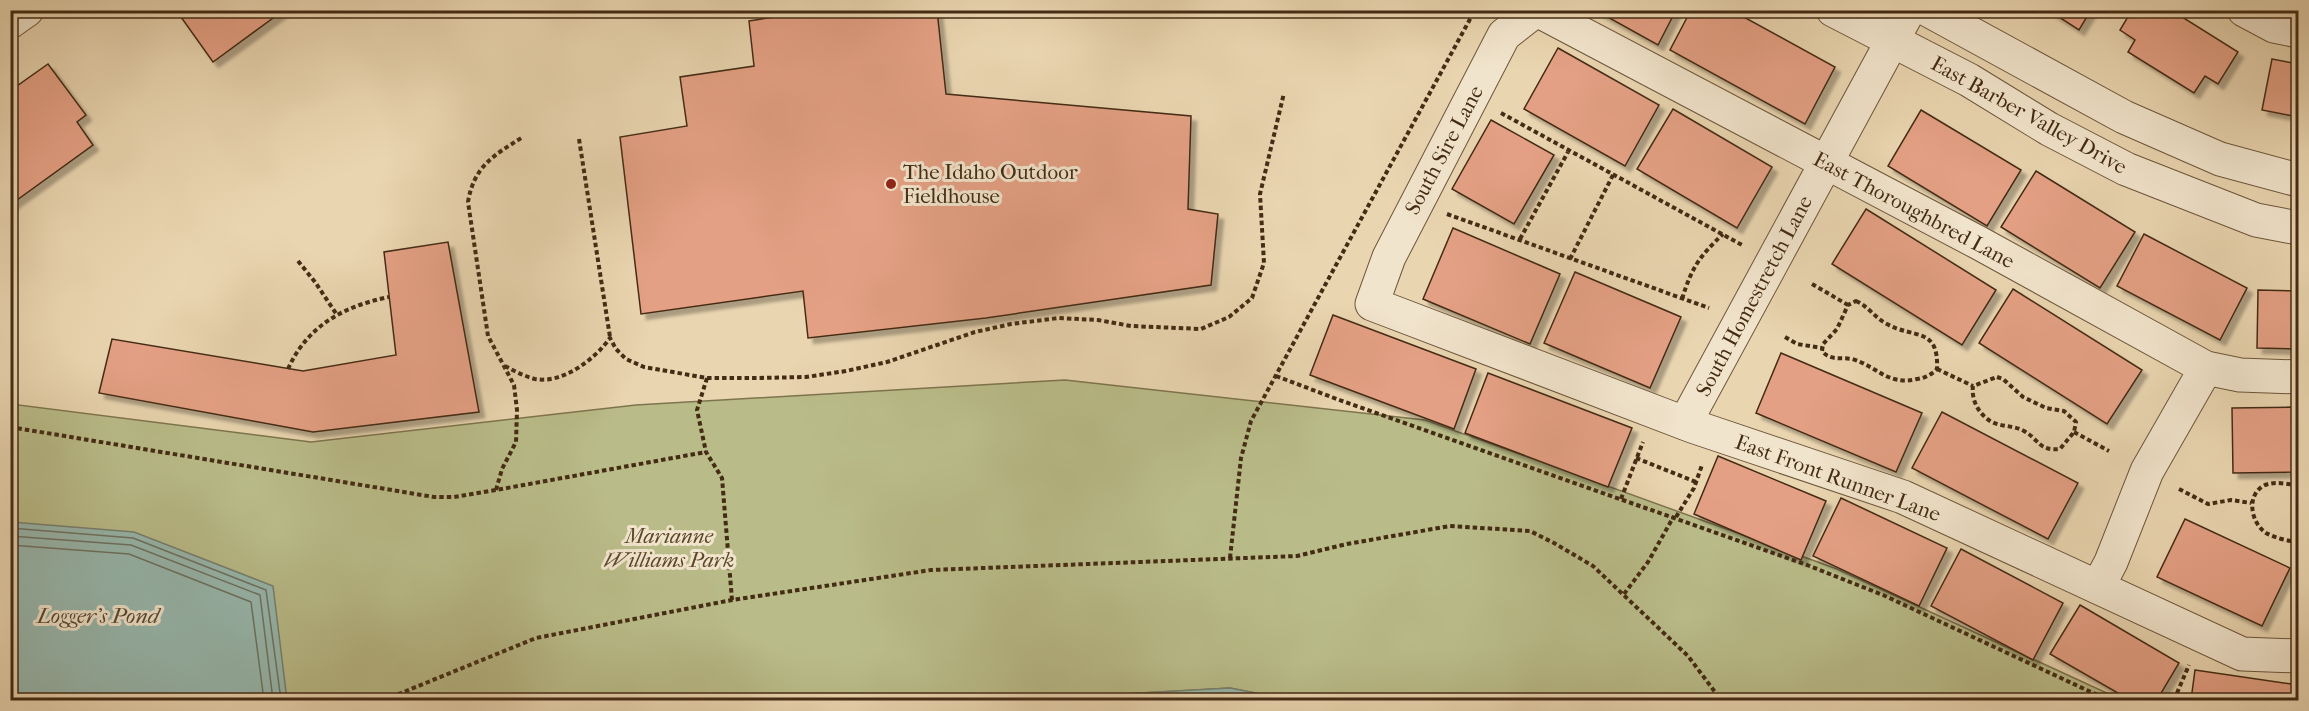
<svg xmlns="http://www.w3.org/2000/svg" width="2309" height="711" font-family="'IM FELL French Canon',serif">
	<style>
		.green { fill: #b9bc89; stroke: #7e744e; stroke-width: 1.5 }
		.water { fill: #97b8ae; stroke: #768070; stroke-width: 1.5 }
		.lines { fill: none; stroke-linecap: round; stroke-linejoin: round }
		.shore { stroke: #6e7261; stroke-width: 1.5 }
		.building { fill: #e4a084; stroke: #442b14; stroke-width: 1.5; filter: url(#shadow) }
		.minor-casing { stroke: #6d563b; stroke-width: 35 }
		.path { stroke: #442b14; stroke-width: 4; stroke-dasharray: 4.5 3; stroke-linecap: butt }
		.minor { stroke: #f1e4cc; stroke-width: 33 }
		.poi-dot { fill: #8f2418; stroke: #f1e4cc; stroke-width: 2 }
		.labels { text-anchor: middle; stroke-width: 6; stroke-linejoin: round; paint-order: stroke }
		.street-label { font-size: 21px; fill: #442b14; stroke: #f1e4cc }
		.poi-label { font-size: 21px; fill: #442b14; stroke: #f1e4cc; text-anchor: start }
		.park-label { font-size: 21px; font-style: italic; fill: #5b482b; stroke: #f1e4cc }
		.water-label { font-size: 22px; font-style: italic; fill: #554733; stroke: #f1e4cc }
	</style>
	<defs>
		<filter id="shadow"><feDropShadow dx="5.5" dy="5.5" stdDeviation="1.5" flood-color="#0004"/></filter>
	</defs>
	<rect width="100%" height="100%" fill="#e9d5b0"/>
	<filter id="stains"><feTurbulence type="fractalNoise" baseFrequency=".00333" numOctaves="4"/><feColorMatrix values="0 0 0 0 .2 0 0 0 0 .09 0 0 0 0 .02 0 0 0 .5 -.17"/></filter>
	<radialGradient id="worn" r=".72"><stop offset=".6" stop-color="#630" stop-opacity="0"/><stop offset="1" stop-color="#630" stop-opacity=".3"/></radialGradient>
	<path class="green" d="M1065,380L1425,420L1837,569L2122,700H1291L1230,688L1014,700H11V404L311,442L636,405Z"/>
	<g class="water">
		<path d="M11,522L134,532L273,586L287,700H11Z"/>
		<path d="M1230,688L1291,700H1014Z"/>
	</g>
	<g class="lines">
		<g class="shore">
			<path d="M10,528L133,538L266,590L281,700"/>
			<path d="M10,536L131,545L260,595L273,700"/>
			<path d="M10,545L129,554L251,602L264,700"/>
			<path d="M1121,700L1229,694L1260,700"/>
		</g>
	</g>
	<g class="building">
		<path d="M176,10H284L213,62Z"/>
		<path d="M819,10H937L946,94L1191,116L1188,209L1218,214L1211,285L986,318L808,338L803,291L641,314L620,137L687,126L680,77L754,66L749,21Z"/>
		<path d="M1595,10H1676L1658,45Z"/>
		<path d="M1691,10H1731L1835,67L1805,124L1670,50Z"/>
		<path d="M2048,10H2091L2079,30Z"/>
		<path d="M2132,10H2171L2238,52L2218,84L2205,76L2194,93L2128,52L2135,40L2120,30Z"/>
		<path d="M1558,48L1659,105L1625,166L1524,109Z"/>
		<path d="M2272,59L2298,64V117L2262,110Z"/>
		<path d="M48,64L86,115L77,122L93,145L10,205V91Z"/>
		<path d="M1673,109L1772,167L1737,228L1637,169Z"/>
		<path d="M1921,110L2021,170L1987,226L1888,166Z"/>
		<path d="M1491,120L1554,155L1514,224L1452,189Z"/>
		<path d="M2036,171L2135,232L2100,288L2001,227Z"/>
		<path d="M1866,209L1996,290L1962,345L1832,264Z"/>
		<path d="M1453,228L1560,274L1530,344L1423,299Z"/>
		<path d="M2144,234L2247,288L2220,340L2117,286Z"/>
		<path d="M448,242L479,412L313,432L99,393L112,339L303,371L396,355L384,252Z"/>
		<path d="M1575,272L1681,317L1650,388L1544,343Z"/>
		<path d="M2013,289L2142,370L2107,424L1979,343Z"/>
		<path d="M2258,290L2298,291V349L2257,348Z"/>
		<path d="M1333,315L1476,369L1454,429L1310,375Z"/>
		<path d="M1781,353L1922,413L1896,472L1756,413Z"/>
		<path d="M1488,373L1632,428L1608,487L1465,433Z"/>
		<path d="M2298,407V472L2233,473L2232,408Z"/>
		<path d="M1942,412L2078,483L2048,539L1912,468Z"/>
		<path d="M1718,456L1826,501L1801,560L1694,514Z"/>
		<path d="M1841,498L1947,548L1919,606L1813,556Z"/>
		<path d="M2185,519L2290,568L2262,626L2157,577Z"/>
		<path d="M1961,549L2063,603L2033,660L1931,606Z"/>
		<path d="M2080,605L2179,663L2157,700H2130L2050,654Z"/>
		<path d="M2195,670L2298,685V700H2191Z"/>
	</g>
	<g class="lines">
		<defs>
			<g id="minor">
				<path d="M1536,10L1504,35L1389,257L1372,304L1692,426L1903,497L2242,654L2298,656"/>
				<path d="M1537,10L1979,243L2206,368L2240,375L2298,377"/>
				<path d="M1833,10L1969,80L2049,129L2126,169L2256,220L2298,228"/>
				<path d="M1928,10L2124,117L2220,159L2298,180"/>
				<path d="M2244,10L2274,26L2298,31"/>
				<path d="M10,22L27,10"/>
				<path d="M1685,423L1909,10"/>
				<path d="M2098,587L2111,562L2147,471L2206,368"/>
			</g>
		</defs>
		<use href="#minor" class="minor-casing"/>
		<g class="path">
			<path d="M1501,113L1742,245"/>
			<path d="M579,139L610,337"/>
			<path d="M1447,214L1709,308"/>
			<path d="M1520,239L1568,152"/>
			<path d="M1570,259L1613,175"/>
			<path d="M298,261L315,282L337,315"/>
			<path d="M1812,284L1848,305"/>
			<path d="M1682,299C1692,267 1699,257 1723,234"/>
			<path d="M1856,301C1868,306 1875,318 1887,324C1913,339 1939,326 1937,369C1931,375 1925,378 1917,379C1887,386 1877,366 1852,359C1840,357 1830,361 1822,351L1823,344L1837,329L1848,305Z"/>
			<path d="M1785,337L1797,344L1822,348"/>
			<path d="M505,366C514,371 524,376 535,379C563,384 595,359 610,338L616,349L626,359L644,367L707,378H758L806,377L846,371L887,362L975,332L1011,324L1059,318L1098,320L1131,326L1201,329L1229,317L1252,298L1264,263L1260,194L1284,93"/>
			<path d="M288,369C307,326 344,306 389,297"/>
			<path d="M1937,369L1973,386"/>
			<path d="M1276,376L1342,401L1807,565L1883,595L2108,700"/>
			<path d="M1997,377L2003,379L2023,397L2046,408L2064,411L2076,422L2074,432L2060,449C2038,451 2040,440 2024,431C2013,425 2002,427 1992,422C1979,415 1971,400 1973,386Z"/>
			<path d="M707,378L697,410L706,452L722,478L732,600"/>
			<path d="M10,427L434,497H454L496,490L706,452"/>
			<path d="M2074,432L2109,451"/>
			<path d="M1636,458L1696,482"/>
			<path d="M2298,486C2288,484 2276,481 2265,485C2246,494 2250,522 2266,533C2275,538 2288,541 2298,542"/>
			<path d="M2179,489L2208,504L2231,500L2251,503"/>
			<path d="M496,490L502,469L516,442L517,410L514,385L488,336L468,202C474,166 494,155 523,137"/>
			<path d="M1621,499L1643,442"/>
			<path d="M1676,517L1694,488L1702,465"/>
			<path d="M1230,558L1241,458L1251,421L1475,10"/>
			<path d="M1624,594L1648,562L1674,516"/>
			<path d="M384,700L536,638L732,600L931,570L1297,556L1347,544L1450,526L1530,531L1554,543L1593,566L1688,656L1721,700"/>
			<path d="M2174,700L2189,665"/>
		</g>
		<use href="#minor" class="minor"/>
	</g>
	<circle class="poi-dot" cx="891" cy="184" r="6"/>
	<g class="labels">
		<g class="street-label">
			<text transform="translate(2029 115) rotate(29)" y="7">East Barber Valley Drive</text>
			<text transform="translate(1444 150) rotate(-62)" y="7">South Sire Lane</text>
			<text transform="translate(1914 210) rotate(28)" y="7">East Thoroughbred Lane</text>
			<text transform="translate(1754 296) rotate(-62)" y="7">South Homestretch Lane</text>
			<text transform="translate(1838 478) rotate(20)" y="7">East Front Runner Lane</text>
		</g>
		<g class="poi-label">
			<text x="903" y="179">The Idaho Outdoor<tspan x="903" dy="24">Fieldhouse</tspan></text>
		</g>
		<g class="park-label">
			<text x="669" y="543">Marianne<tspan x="669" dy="24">Williams Park</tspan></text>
		</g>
		<g class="water-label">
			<text x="98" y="623">Logger's Pond</text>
		</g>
	</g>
	<rect width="2309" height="711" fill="none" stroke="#e9d5b0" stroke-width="36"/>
	<rect x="12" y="12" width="2285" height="687" fill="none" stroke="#442b14" stroke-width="3"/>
	<rect x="18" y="18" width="2273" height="675" fill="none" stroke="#442b14" stroke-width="1.5"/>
	<rect width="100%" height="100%" filter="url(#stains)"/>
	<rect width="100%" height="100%" fill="url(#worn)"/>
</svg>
